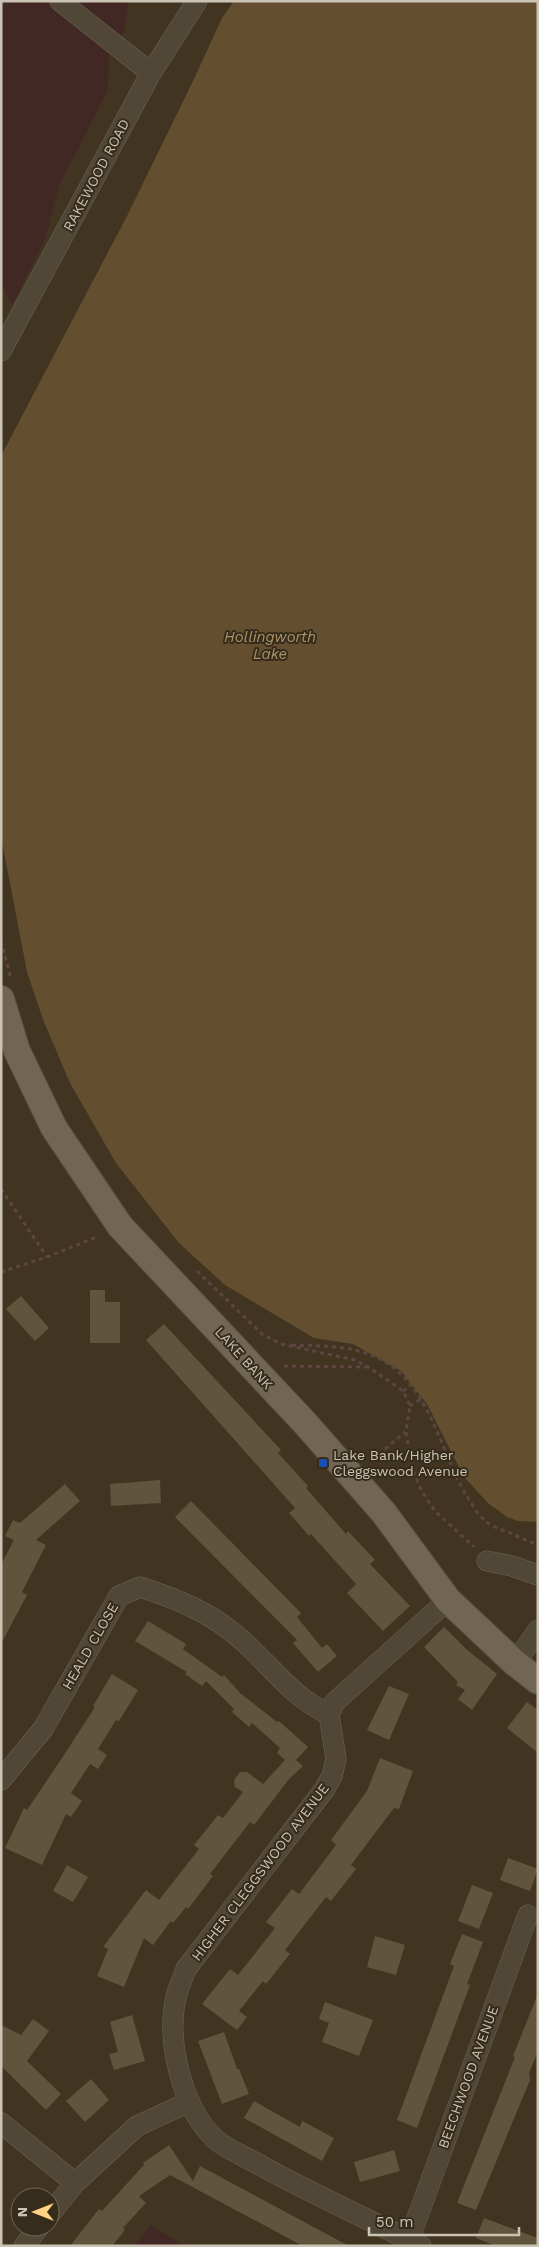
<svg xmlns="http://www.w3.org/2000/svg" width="539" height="2247" font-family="'Work Sans',sans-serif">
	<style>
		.green { fill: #422824 }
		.water { fill: #634f2f }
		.building { fill: #60543d }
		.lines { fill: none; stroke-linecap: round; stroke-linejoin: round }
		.minor-casing { stroke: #6e6554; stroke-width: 21 }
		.major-casing { stroke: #5a5040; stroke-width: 28 }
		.path { stroke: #5f4542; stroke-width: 3; stroke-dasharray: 4 4; stroke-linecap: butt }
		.minor { stroke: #514736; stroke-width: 20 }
		.major { stroke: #716654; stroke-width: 26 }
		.transit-dot { fill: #1a4fb4; stroke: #362c1b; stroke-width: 2 }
		.labels { text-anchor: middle; stroke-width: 4; stroke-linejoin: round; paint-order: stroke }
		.street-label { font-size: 14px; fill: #cbc3b3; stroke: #362c1b }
		.poi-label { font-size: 14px; fill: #cbc3b3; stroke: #362c1b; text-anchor: start }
		.water-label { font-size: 15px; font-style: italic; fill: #ae9268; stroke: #362c1b }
	</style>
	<rect width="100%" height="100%" fill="#413522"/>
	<g class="green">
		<path d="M1,1H129L124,32L109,55L108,90L59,186L45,240L12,305L1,284Z"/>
		<path d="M151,2225L185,2246H134Z"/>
	</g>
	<path class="water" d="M234,1H538V1522L518,1521L507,1517L488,1503L464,1477L427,1404L401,1371L353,1344L314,1338L225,1285L179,1243L116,1163L70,1083L44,1022L27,972L1,836V456L127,216L194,79L222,18Z"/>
	<g class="building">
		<path d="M90,1290H105V1302H120V1343H90Z"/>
		<path d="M21,1296L49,1328L35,1341L6,1309Z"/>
		<path d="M164,1324L281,1450L278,1453L308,1486L306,1488L346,1534L348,1531L375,1560L370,1564L410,1606L383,1631L347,1593L356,1584L311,1534L309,1536L289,1513L295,1508L146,1340Z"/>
		<path d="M160,1480L161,1503L111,1506L110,1484Z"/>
		<path d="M65,1484L80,1501L36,1540L46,1545L22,1592L27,1595L1,1644V1565L14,1540L5,1536L13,1520L20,1523Z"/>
		<path d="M191,1501L301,1613L297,1617L322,1648L327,1644L337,1656L318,1672L293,1643L297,1640L175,1517Z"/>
		<path d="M148,1621L186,1644L183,1649L222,1677L224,1675L240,1693L277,1722L279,1721L308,1747L296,1760L303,1766L289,1779L254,1825L250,1822L210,1874L213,1876L188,1909L186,1907L173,1923L171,1921L153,1945L144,1938L124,1987L97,1976L108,1949L103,1947L146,1890L159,1900L199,1849L194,1845L218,1815L223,1818L243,1792L235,1787L234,1780L240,1772H247L263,1784L285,1760L277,1753L280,1748L252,1723L249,1727L232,1712L234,1709L206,1681L202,1686L185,1674L187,1672L135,1641Z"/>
		<path d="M444,1627L466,1649L497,1674L472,1710L458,1699L465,1690L456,1685L458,1682L424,1647Z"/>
		<path d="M112,1674L138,1690L119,1721L116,1720L98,1749L107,1755L98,1769L90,1764L71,1793L82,1801L71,1817L66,1814L42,1865L5,1848L24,1808L27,1810L62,1758L95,1707L93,1706Z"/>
		<path d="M389,1686L409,1694L389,1740L367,1730Z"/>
		<path d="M527,1702L538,1710V1753L507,1728Z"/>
		<path d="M380,1758L413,1771L399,1809L394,1808L351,1865L356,1869L331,1901L326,1897L285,1950L290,1954L266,1984L263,1981L239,2011L247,2017L237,2030L202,2004L230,1969L238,1975L275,1928L266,1922L292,1889L299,1894L336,1845L331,1840L367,1791Z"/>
		<path d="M508,1858L538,1869L530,1891L500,1880Z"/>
		<path d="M67,1865L88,1877L73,1902L53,1891Z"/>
		<path d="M472,1885L493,1893L479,1929L458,1921Z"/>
		<path d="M462,1934L483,1942L467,1984L470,1985L417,2128L397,2120L454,1966L450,1964Z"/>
		<path d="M375,1936L405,1945L396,1975L367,1967Z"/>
		<path d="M537,1996L538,2051L529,2073L530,2080L476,2210L457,2203L515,2057L513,2056Z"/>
		<path d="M325,2002L373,2020L359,2056L322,2042L329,2023L319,2019Z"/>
		<path d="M132,2015L145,2061L114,2070L109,2054L118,2052L110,2022Z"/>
		<path d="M33,2019L49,2031L27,2061L61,2094L46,2110L1,2066V2025L21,2035Z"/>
		<path d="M224,2032L237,2069H239L249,2094L222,2104L198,2041Z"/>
		<path d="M91,2079L109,2100L85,2122L66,2101Z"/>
		<path d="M254,2101L300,2127L302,2121L334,2138L322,2161L244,2118Z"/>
		<path d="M169,2145L193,2181L200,2166L349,2246H303L170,2175L139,2196L146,2203L123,2228L125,2230L112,2246H70L99,2209L102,2211L144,2165L143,2163Z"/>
		<path d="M394,2150L400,2171L360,2182L354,2162Z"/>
		<path d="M484,2218L538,2238V2246H496L476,2238Z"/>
	</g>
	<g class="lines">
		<defs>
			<g id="minor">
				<path d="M60,1L151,73"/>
				<path d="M1,351L151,73L197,1"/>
				<path d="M487,1561L512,1566L538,1575"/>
				<path d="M515,1663L538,1630"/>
				<path d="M1,1780L43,1729L119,1596L140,1587C178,1599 214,1614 244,1642C271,1666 295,1700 329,1714"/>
				<path d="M1,2123L75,2183"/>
				<path d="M50,2214L75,2183L137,2126L189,2102"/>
				<path d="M409,2240L528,1915"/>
				<path d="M24,2246L39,2227"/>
				<path d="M421,2246C367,2218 311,2194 258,2164C244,2156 226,2149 215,2139C182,2108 166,2041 176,1997C178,1988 183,1978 186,1969L324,1790L332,1776L336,1759L329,1714L335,1702L448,1600"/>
			</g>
			<path id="major" d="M1,999L17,1051L54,1128L120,1226L305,1423L384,1513L448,1600L515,1663L538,1681"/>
		</defs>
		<use href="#minor" class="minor-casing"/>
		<use href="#major" class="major-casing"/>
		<g class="path">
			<path d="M1,941L11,979"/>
			<path d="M1,1189L47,1257"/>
			<path d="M197,1271L262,1334L281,1344L355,1360L370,1368L403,1391L410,1406L406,1431L411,1465L422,1492L435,1511L474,1547"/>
			<path d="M1,1272L47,1257L99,1236"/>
			<path d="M292,1345C318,1346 346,1345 371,1355C428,1377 438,1446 465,1493C471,1503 479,1517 488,1523C495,1528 505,1531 513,1534C521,1538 529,1542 538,1544"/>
			<path d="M284,1366L367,1367"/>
			<path d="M403,1391L411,1385"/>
			<path d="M410,1406L421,1399"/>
			<path d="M385,1449L405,1432"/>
		</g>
		<use href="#minor" class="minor"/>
		<use href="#major" class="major"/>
	</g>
	<rect class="transit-dot" x="318" y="1458" width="10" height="10" rx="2.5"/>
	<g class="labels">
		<g class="street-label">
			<text transform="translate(96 175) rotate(-62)" y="5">RAKEWOOD ROAD</text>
			<text transform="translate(244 1358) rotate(48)" y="5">LAKE BANK</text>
			<text transform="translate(90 1646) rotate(-60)" y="5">HEALD CLOSE</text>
			<text transform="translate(260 1872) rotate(-53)" y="5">HIGHER CLEGGSWOOD AVENUE</text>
			<text transform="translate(468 2077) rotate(-70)" y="5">BEECHWOOD AVENUE</text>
		</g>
		<g class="poi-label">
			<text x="333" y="1460">Lake Bank/Higher<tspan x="333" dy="16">Cleggswood Avenue</tspan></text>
		</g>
		<g class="water-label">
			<text x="270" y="642">Hollingworth<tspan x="270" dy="17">Lake</tspan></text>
		</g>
	</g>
	<rect width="539" height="2247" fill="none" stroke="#cbc3b3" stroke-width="5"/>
	<g transform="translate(35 2212) rotate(270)"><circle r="24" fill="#362c1b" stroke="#726858"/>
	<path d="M0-4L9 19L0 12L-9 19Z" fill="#ffd484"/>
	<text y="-8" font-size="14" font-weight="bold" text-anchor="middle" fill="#cbc3b3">N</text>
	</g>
	<path d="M369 2227v8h150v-8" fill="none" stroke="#cbc3b3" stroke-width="2.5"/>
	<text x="376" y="2227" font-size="15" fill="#cbc3b3" stroke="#362c1b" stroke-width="4" paint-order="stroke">50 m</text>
</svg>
